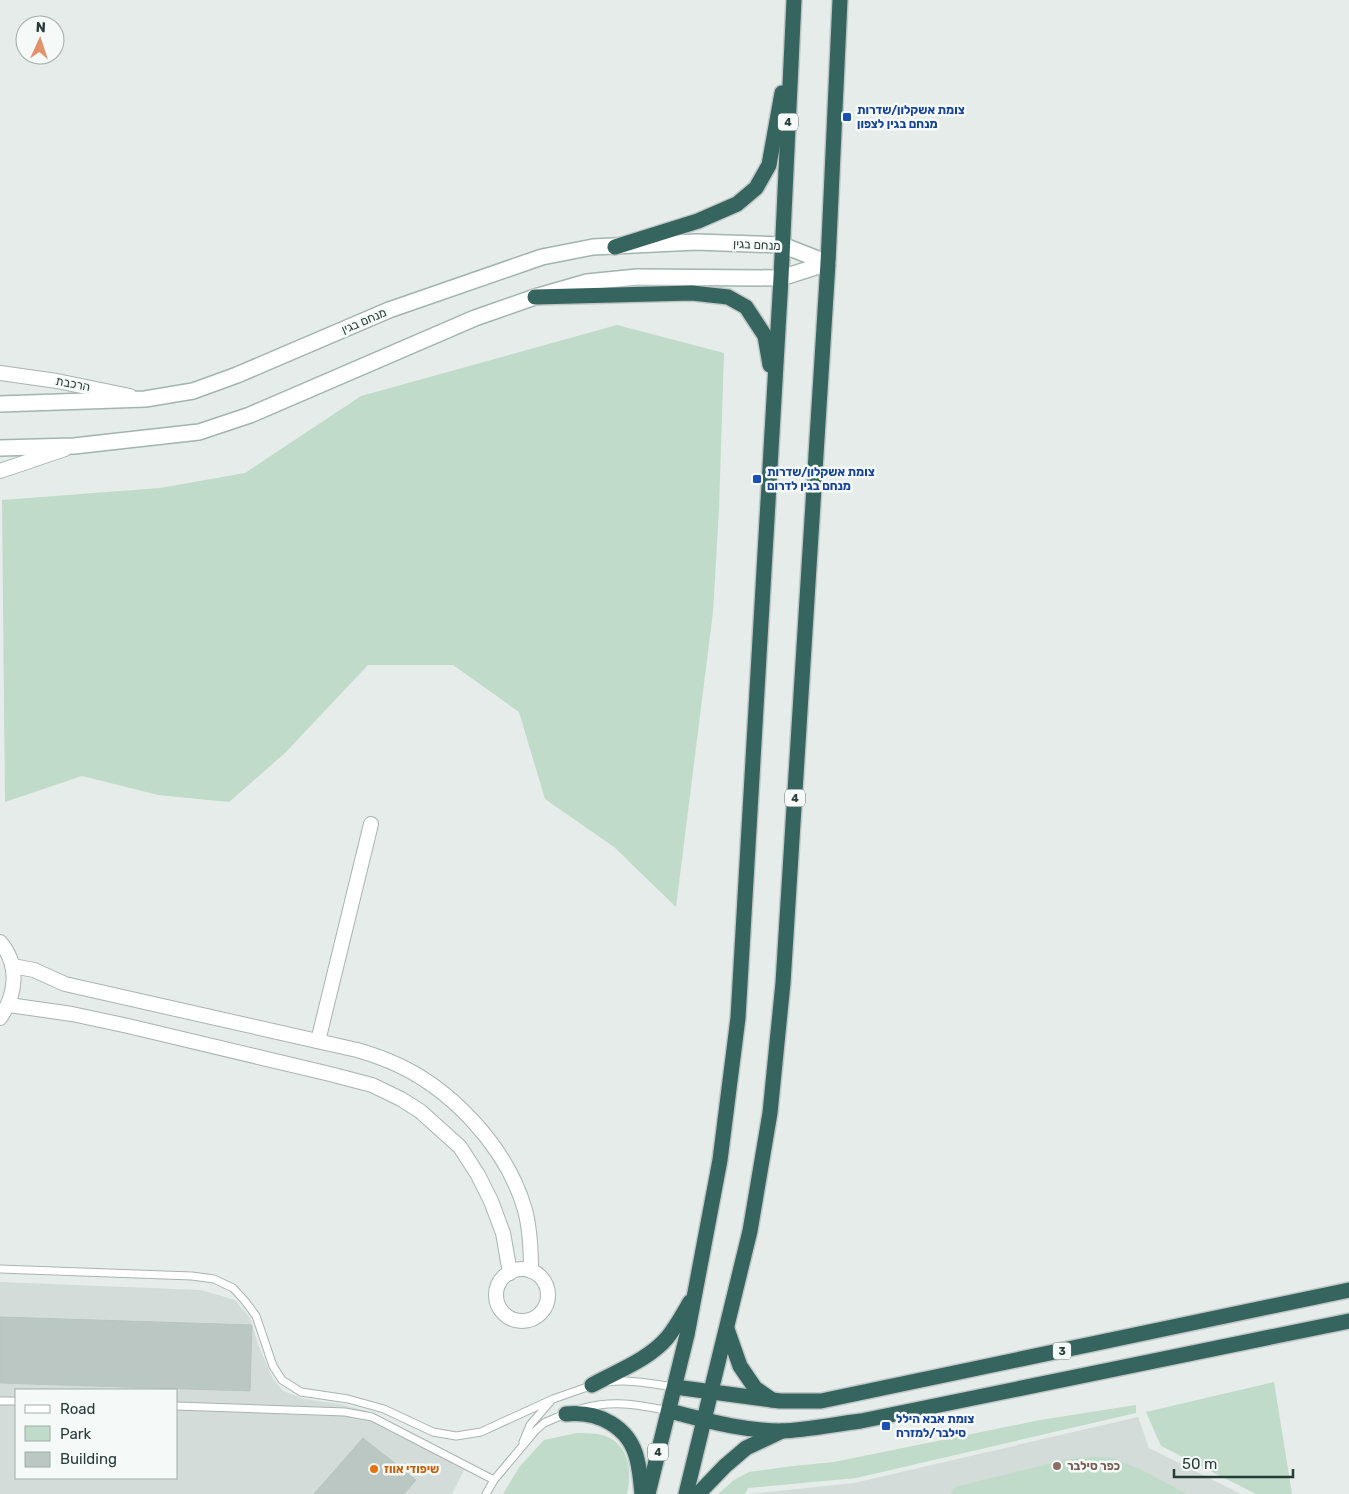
<svg xmlns="http://www.w3.org/2000/svg" width="1349" height="1494" font-family="Rubik,'Noto Sans Hebrew',sans-serif">
	<style>
		.built { fill: #d3dcd8; fill-rule: evenodd }
		.green { fill: #c0dbc9 }
		.building { fill: #bac7c3; stroke: #b8c5c0 }
		.lines { fill: none; stroke-linecap: round; stroke-linejoin: round }
		.lane-casing { stroke: #a8b4b0; stroke-width: 9 }
		.street-casing { stroke: #a8b4b0; stroke-width: 16 }
		.secondary-casing { stroke: #a1b4ae; stroke-width: 18 }
		.highway-casing { stroke: #c2c8c7; stroke-width: 18 }
		.lane { stroke: #fff; stroke-width: 7 }
		.street { stroke: #fff; stroke-width: 14 }
		.secondary { stroke: #fff; stroke-width: 15 }
		.highway { stroke: #35655e; stroke-width: 15 }
		.transit-dot { fill: #1a4fb4; stroke: #f5f9f7; stroke-width: 2 }
		.education-dot { fill: #8d6e63; stroke: #f5f9f7; stroke-width: 2 }
		.food-dot { fill: #e8710a; stroke: #f5f9f7; stroke-width: 2 }
		.labels { text-anchor: middle; stroke-width: 5; stroke-linejoin: round; paint-order: stroke }
		.shield { fill: #f5f9f7; stroke: #647571; stroke-width: 1 }
		.shield-label { font-size: 11px; font-weight: bold; fill: #263c37 }
		.transit-label { font-size: 12px; font-weight: bold; fill: #164399; stroke: #f5f9f7; text-anchor: start }
		.street-label { font-size: 12px; fill: #263c37; stroke: #f5f9f7 }
		.education-label { font-size: 12px; font-weight: bold; fill: #785e54; stroke: #f5f9f7; text-anchor: start }
		.food-label { font-size: 12px; font-weight: bold; fill: #c56008; stroke: #f5f9f7; text-anchor: start }
	</style>
	<rect width="100%" height="100%" fill="#e5ece9"/>
	<g class="built">
		<path d="M0,1282L201,1290L235,1300L250,1318L259,1347L273,1379L283,1391L304,1399L340,1404L370,1412L468,1462L452,1494H0ZM16,1390H176V1478H16Z"/>
		<path d="M1138,1417L1149,1448L1241,1494H749L854,1483Z"/>
	</g>
	<g class="green">
		<path d="M617,325L724,353L719,509L713,612L676,907L614,847L545,799L519,712L453,665H368L285,753L229,802L158,795L82,776L5,802L2,500L160,488L245,473L361,396Z"/>
		<path d="M1274,1382L1292,1494H1256L1161,1446L1146,1412Z"/>
		<path d="M1136,1405V1413L856,1478L748,1488L745,1494H718L734,1480L749,1472L793,1466L834,1462L1040,1420Z"/>
		<path d="M577,1433C583,1433 590,1433 597,1434C628,1439 633,1468 627,1494H503L520,1466L544,1440Z"/>
		<path d="M1094,1457L1112,1458L1140,1469L1187,1494H951L955,1487L1068,1459Z"/>
	</g>
	<g class="building">
		<path d="M0,1317L252,1325L250,1391L0,1383Z"/>
		<path d="M363,1438L416,1480L404,1494H314Z"/>
	</g>
	<g class="lines">
		<defs>
			<g id="lane">
				<path d="M0,1269L192,1276L214,1279L233,1288L245,1301L256,1316L273,1366L282,1380L301,1392L348,1399L384,1409L433,1432L456,1436L481,1432L553,1399L593,1385"/>
				<path d="M608,1382C630,1379 653,1384 674,1387"/>
				<path d="M0,1401H16"/>
				<path d="M176,1406L345,1412L372,1417L494,1480"/>
				<path d="M580,1409C612,1400 636,1404 669,1411"/>
				<path d="M523,1442L530,1425L550,1402"/>
				<path d="M486,1494L494,1480L535,1431L544,1423L567,1413"/>
			</g>
			<g id="street">
				<path d="M0,373L57,381L130,396"/>
				<path d="M0,471L65,449"/>
				<path d="M0,942C20,965 16,995 0,1018"/>
				<path d="M13,966L34,970L65,984L357,1050C368,1053 379,1057 389,1061C450,1086 507,1147 525,1210C530,1229 531,1251 531,1271"/>
				<path d="M9,1005L72,1014L128,1026L330,1074L372,1085L401,1099L420,1111L460,1147L478,1175L491,1201L503,1233L510,1273"/>
				<path d="M318,1041L371,824"/>
				<circle cx="522" cy="1295" r="26"/>
			</g>
			<g id="secondary">
				<path d="M0,404L145,399L193,391L237,375L389,310L542,257L593,247L696,242L782,245L828,263"/>
				<path d="M0,448L74,446L199,432L250,415L475,318L535,297L587,282L637,277L781,278L828,263"/>
			</g>
			<g id="highway">
				<path d="M615,247L698,221L737,204L756,188L769,165L782,93"/>
				<path d="M535,297L692,293L728,297L746,307L765,336L770,365"/>
				<path d="M727,1329L740,1366L755,1388L772,1400"/>
				<path d="M592,1385C617,1371 648,1360 667,1338C676,1327 683,1314 690,1302"/>
				<path d="M675,1387L780,1401H821L1349,1290"/>
				<path d="M669,1411C706,1420 742,1431 781,1431C808,1430 835,1424 861,1421L1349,1321"/>
				<path d="M566,1414C598,1411 629,1426 637,1459C640,1471 641,1483 642,1494"/>
				<path d="M648,1494L687,1335L720,1160L738,1018L781,278L794,0"/>
				<path d="M686,1494L750,1231L770,1113L783,983L828,263L840,0"/>
				<path d="M698,1494L725,1466L746,1448L782,1431"/>
			</g>
		</defs>
		<use href="#lane" class="lane-casing"/>
		<use href="#street" class="street-casing"/>
		<use href="#secondary" class="secondary-casing"/>
		<use href="#highway" class="highway-casing"/>
		<use href="#lane" class="lane"/>
		<use href="#street" class="street"/>
		<use href="#secondary" class="secondary"/>
		<use href="#highway" class="highway"/>
	</g>
	<g class="transit-dot">
		<rect x="842" y="112" width="10" height="10" rx="2.5"/>
		<rect x="752" y="474" width="10" height="10" rx="2.5"/>
		<rect x="881" y="1421" width="10" height="10" rx="2.5"/>
	</g>
	<circle class="education-dot" cx="1057" cy="1466" r="5"/>
	<circle class="food-dot" cx="374" cy="1469" r="5"/>
	<g class="labels">
		<g class="shield">
			<rect x="778" y="113.5" width="20" height="17" rx="4"/>
			<rect x="785" y="789.5" width="20" height="17" rx="4"/>
			<rect x="1053" y="1342.5" width="18" height="17" rx="4"/>
			<rect x="648" y="1443.5" width="20" height="17" rx="4"/>
		</g>
		<g class="shield-label">
			<text x="788" y="126">4</text>
			<text x="795" y="802">4</text>
			<text x="1062" y="1355">3</text>
			<text x="658" y="1456">4</text>
		</g>
		<g class="transit-label">
			<text x="857" y="114">צומת אשקלון/שדרות<tspan x="857" dy="14">מנחם בגין לצפון</tspan></text>
			<text x="767" y="476">צומת אשקלון/שדרות<tspan x="767" dy="14">מנחם בגין לדרום</tspan></text>
			<text x="896" y="1423">צומת אבא הילל<tspan x="896" dy="14">סילבר/למזרח</tspan></text>
		</g>
		<g class="street-label">
			<text transform="translate(757 245) rotate(3)" y="4">מנחם בגין</text>
			<text transform="translate(364 321) rotate(-23)" y="4">מנחם בגין</text>
			<text transform="translate(73 384) rotate(11)" y="4">הרכבת</text>
		</g>
		<g class="education-label">
			<text x="1067" y="1470">כפר סילבר</text>
		</g>
		<g class="food-label">
			<text x="384" y="1473">שיפודי אווז</text>
		</g>
	</g>
	<rect x="15" y="1389" width="162" height="90" fill="#f5f9f7" stroke="#a2adaa"/>
	<rect x="25" y="1405" width="25" height="8" fill="#ffffff" stroke="#a2adaa"/>
	<text x="60" y="1414" font-size="15" fill="#263c37">Road</text>
	<rect x="25" y="1426" width="25" height="15" fill="#c0dbc9" stroke="#a2adaa"/>
	<text x="60" y="1439" font-size="15" fill="#263c37">Park</text>
	<rect x="25" y="1452" width="25" height="15" fill="#bac7c3" stroke="#a2adaa"/>
	<text x="60" y="1464" font-size="15" fill="#263c37">Building</text>
	<g transform="translate(40 40) rotate(3)"><circle r="24" fill="#f5f9f7" stroke="#a2adaa"/>
	<path d="M0-4L9 19L0 12L-9 19Z" fill="#e2916d"/>
	<text y="-8" font-size="14" font-weight="bold" text-anchor="middle" fill="#263c37">N</text>
	</g>
	<path d="M1174 1469v8h119v-8" fill="none" stroke="#263c37" stroke-width="2.5"/>
	<text x="1182" y="1469" font-size="15" fill="#263c37" stroke="#f5f9f7" stroke-width="4" paint-order="stroke">50 m</text>
</svg>
